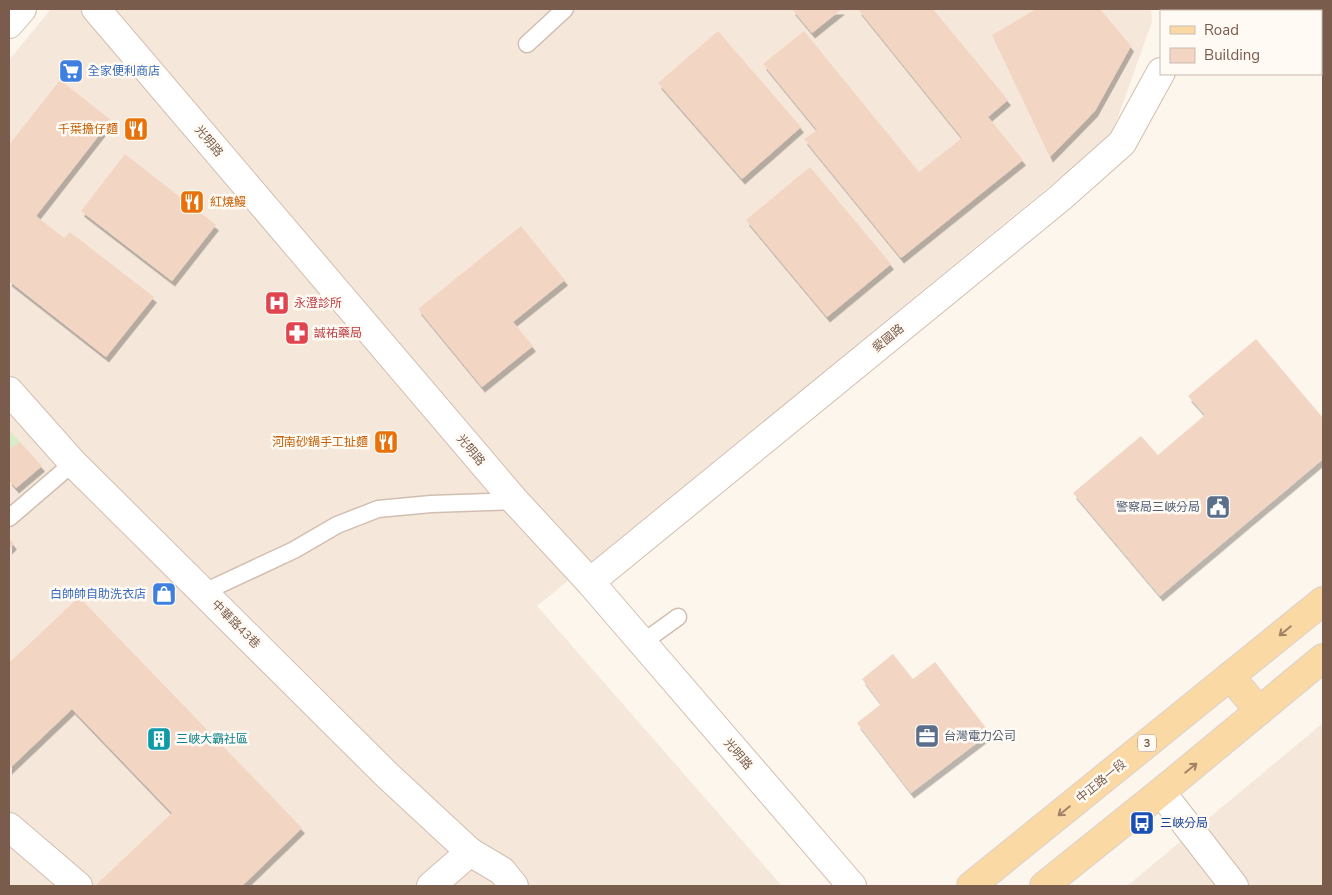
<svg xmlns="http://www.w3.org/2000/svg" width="1332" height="895" font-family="'Nunito Sans','Noto Sans TC',sans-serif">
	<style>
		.residential { fill: #f5e8da }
		.green { fill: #d8ecc9 }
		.building { fill: #f3d5c3; filter: url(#shadow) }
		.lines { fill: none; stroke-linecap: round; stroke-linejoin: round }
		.lane-casing { stroke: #d1beb0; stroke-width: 19 }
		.street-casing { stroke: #d1beb0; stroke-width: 30 }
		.primary-casing { stroke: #dad1cd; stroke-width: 30 }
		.lane { stroke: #fff; stroke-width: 16 }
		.street { stroke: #fff; stroke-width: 28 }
		.primary { stroke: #fbd9a5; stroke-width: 28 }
		.oneway { stroke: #a18267 }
		.labels { text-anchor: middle; stroke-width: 5; stroke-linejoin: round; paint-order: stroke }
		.shield { fill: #fffaf3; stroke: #a28b7f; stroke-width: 1 }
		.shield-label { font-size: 11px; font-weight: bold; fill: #7a5c4d }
		.shop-label { font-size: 12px; fill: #366cbe; stroke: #fffaf3; text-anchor: start }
		.food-label { font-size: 12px; fill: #c56008; stroke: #fffaf3; text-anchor: end }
		.street-label { font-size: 12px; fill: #7a5c4d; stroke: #fffaf3 }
		.health-label { font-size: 12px; fill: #be3a42; stroke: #fffaf3; text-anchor: start }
		.service-label { font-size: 12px; fill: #4e5e75; stroke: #fffaf3; text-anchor: end }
		.culture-label { font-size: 12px; fill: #0d838f; stroke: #fffaf3; text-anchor: start }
		.transit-label { font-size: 12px; fill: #164399; stroke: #fffaf3; text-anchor: start }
	</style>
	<defs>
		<filter id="shadow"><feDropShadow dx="3" dy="5.5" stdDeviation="0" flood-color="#0004"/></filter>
	</defs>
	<rect width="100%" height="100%" fill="#fdf6ec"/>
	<g class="residential">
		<path d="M51,9H1151L1152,22L1111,136L537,606L782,886H9V60Z"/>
		<path d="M1323,723V886H1127Z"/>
	</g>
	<path class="green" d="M9,430L20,442L9,449Z"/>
	<g class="building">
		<path d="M792,9H842L812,33Z"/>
		<path d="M858,9H933L1008,100L988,117L1023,160L901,258L804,139L817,130L763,64L804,31L919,172L962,138Z"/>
		<path d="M1036,9H1100L1131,46L1095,111L1050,157L992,35Z"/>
		<path d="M718,31L801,127L742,179L658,83Z"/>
		<path d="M60,80L111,120L36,216L64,238L70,232L154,297L106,357L9,281V145Z"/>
		<path d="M125,154L216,225L172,281L81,211Z"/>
		<path d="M810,167L891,264L827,317L746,220Z"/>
		<path d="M521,226L565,280L513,322L533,346L482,387L418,309Z"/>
		<path d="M1256,339L1323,418V459L1160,596L1073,493L1141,436L1158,455L1205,415L1188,396Z"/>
		<path d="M20,442L42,466L16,488L9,480V449Z"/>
		<path d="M9,538L14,544L9,549Z"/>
		<path d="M79,597L302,828L242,886H99L97,884L172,813L72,709L9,769V663Z"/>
		<path d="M893,654L913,679L935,662L990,733L911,793L857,723L881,704L862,679Z"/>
	</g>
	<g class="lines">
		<defs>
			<g id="lane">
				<path d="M527,44L565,9"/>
				<path d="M9,518L73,463"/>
				<path d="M204,592L294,550L337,525L378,509L431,504L515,501"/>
				<path d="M642,643L678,617"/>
			</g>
			<g id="street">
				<path d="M96,9L515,501L590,582L852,886"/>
				<path d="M1177,11L1178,9"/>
				<path d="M9,24L22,9"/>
				<path d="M9,391L73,463L387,775L470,852L502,871L514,886"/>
				<path d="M590,582L1060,198L1122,143L1161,72"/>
				<path d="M1161,792L1234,886"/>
				<path d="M9,827L78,886"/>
				<path d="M431,886L470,852"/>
			</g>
			<g id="primary">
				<path d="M1230,676L1259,711"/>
				<path d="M971,886L1323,601"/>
				<path d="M1044,886L1161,792L1323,658"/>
			</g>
		</defs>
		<use href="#lane" class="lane-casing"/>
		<use href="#street" class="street-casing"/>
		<use href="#primary" class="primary-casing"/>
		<use href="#lane" class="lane"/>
		<use href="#street" class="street"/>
		<use href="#primary" class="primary"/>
	</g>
	<defs><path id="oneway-shaft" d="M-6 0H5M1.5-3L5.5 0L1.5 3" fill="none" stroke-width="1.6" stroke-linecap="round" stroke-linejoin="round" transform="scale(1.25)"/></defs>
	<g class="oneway">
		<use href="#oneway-shaft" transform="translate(1285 631) rotate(141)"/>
		<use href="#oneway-shaft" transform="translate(1191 768) rotate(-39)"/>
		<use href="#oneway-shaft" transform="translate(1064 811) rotate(141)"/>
	</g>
	<defs>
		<symbol id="supermarket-square" viewBox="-11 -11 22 22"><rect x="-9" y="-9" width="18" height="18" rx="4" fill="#3f7fe0" stroke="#fffaf3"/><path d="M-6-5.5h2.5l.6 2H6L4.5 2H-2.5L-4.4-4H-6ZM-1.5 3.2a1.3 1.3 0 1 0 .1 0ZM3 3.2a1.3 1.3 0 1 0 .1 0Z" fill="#fff"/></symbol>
		<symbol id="restaurant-square" viewBox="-11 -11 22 22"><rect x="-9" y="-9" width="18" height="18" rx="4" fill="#e8710a" stroke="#fffaf3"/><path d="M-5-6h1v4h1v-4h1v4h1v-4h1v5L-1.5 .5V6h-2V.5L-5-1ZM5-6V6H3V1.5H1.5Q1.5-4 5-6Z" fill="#fff"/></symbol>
		<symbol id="hospital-square" viewBox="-11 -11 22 22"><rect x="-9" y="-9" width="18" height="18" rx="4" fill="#e0444e" stroke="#fffaf3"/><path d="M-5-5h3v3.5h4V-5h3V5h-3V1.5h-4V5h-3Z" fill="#fff"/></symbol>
		<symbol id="pharmacy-square" viewBox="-11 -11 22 22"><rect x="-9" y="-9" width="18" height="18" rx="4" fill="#e0444e" stroke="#fffaf3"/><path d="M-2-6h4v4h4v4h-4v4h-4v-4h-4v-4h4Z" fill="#fff"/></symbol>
		<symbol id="civic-square" viewBox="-11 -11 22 22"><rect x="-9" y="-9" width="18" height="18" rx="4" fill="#5c6f8a" stroke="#fffaf3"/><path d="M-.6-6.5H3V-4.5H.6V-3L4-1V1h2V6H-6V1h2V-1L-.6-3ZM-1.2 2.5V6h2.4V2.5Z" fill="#fff"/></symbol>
		<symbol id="shop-square" viewBox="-11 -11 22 22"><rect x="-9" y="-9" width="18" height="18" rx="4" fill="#3f7fe0" stroke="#fffaf3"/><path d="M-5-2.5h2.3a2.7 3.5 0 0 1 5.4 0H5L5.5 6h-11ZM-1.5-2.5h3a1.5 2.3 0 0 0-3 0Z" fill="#fff"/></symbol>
		<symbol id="office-square" viewBox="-11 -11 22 22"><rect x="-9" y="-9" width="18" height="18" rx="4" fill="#5c6f8a" stroke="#fffaf3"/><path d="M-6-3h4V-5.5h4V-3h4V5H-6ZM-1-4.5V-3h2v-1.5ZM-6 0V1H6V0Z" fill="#fff"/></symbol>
		<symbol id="building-square" viewBox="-11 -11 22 22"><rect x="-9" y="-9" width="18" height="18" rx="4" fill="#0f9aa8" stroke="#fffaf3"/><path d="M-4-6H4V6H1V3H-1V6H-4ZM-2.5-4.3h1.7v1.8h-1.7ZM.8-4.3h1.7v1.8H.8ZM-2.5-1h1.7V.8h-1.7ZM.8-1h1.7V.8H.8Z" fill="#fff"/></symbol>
		<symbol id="bus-square" viewBox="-11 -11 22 22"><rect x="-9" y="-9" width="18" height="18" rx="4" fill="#1a4fb4" stroke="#fffaf3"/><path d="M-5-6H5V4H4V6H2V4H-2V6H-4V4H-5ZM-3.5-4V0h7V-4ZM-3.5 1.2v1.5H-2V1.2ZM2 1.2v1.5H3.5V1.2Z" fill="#fff"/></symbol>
	</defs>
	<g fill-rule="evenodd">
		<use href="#supermarket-square" x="57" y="57" width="28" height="28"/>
		<use href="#restaurant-square" x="122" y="115" width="28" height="28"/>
		<use href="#restaurant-square" x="178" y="188" width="28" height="28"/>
		<use href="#hospital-square" x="263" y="289" width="28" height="28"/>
		<use href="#pharmacy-square" x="283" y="319" width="28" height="28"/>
		<use href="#restaurant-square" x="372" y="428" width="28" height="28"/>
		<use href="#civic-square" x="1204" y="493" width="28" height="28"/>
		<use href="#shop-square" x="150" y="580" width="28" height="28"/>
		<use href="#office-square" x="913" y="722" width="28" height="28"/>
		<use href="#building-square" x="145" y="725" width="28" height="28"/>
		<use href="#bus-square" x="1128" y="809" width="28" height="28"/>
	</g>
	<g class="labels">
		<rect class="shield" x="1138" y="734.5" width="18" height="17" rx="4"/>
		<g class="shield-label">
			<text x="1147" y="747">3</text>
		</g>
		<g class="shop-label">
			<text x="88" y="75">全家便利商店</text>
			<text x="146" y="598" text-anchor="end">白帥帥自助洗衣店</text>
		</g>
		<g class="food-label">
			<text x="118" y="133">千葉擔仔麵</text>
			<text x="210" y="206" text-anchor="start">紅燒鰻</text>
			<text x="368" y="446">河南砂鍋手工扯麵</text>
		</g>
		<g class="street-label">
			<text transform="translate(209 141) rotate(50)" y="4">光明路</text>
			<text transform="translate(888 338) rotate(-39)" y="4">愛國路</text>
			<text transform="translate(471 450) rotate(50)" y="4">光明路</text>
			<text transform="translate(236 624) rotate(45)" y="4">中華路43巷</text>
			<text transform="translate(738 754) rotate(49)" y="4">光明路</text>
			<text transform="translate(1101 781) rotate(-39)" y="4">中正路一段</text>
		</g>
		<g class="health-label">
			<text x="294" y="307">永澄診所</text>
			<text x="314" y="337">誠祐藥局</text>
		</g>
		<g class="service-label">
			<text x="1200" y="511">警察局三峽分局</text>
			<text x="944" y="740" text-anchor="start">台灣電力公司</text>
		</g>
		<g class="culture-label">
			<text x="176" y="743">三峽大霸社區</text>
		</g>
		<g class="transit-label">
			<text x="1160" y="827">三峽分局</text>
		</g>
	</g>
	<rect width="1332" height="895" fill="none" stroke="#7a5c4d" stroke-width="20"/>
	<rect x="1160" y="10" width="162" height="65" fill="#fffaf3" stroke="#cabbb1"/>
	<rect x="1170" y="26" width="25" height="8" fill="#fbd9a5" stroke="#cabbb1"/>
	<text x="1204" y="35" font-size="15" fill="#7a5c4d">Road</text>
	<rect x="1170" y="48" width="25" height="15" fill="#f3d5c3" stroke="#cabbb1"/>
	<text x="1204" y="60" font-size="15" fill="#7a5c4d">Building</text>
</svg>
